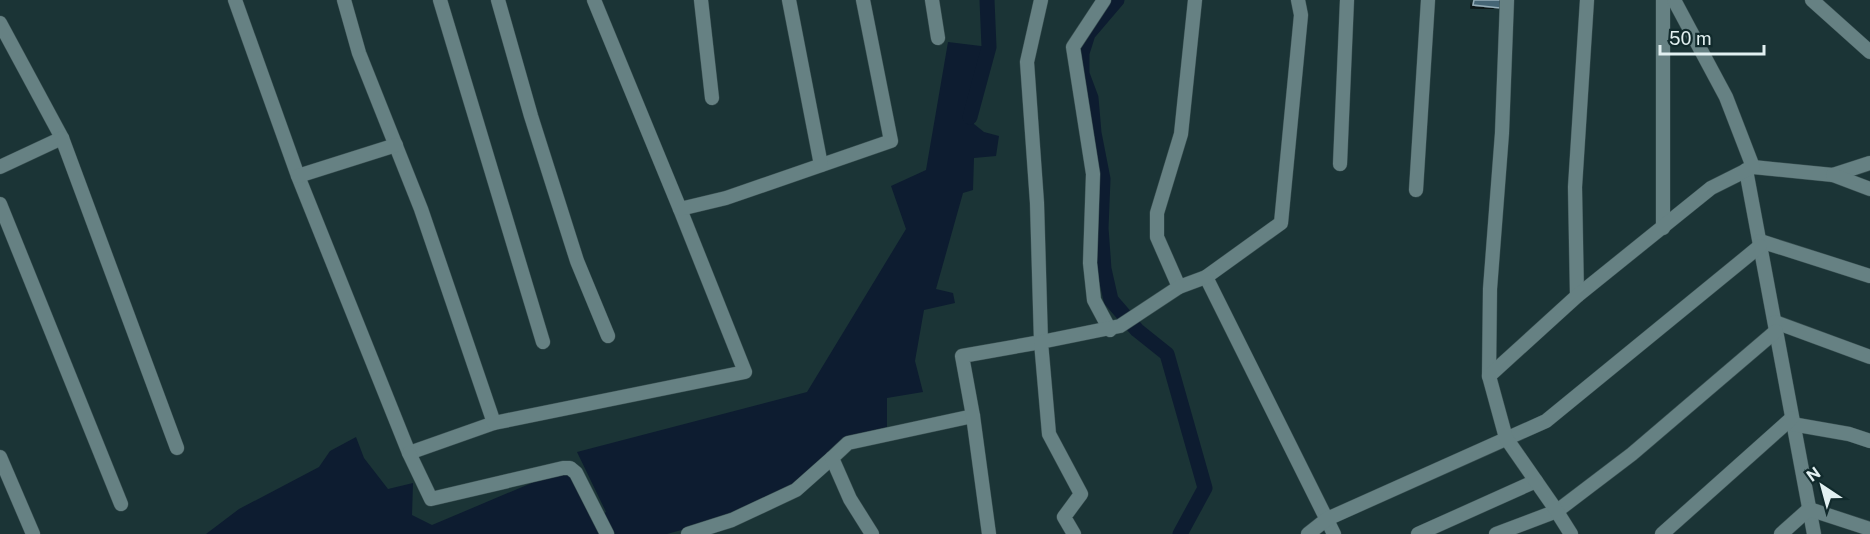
<svg xmlns="http://www.w3.org/2000/svg" width="1870" height="534" font-family="'Public Sans',sans-serif">
	<style>
		.water { fill: #0d1c30 }
		.lines { fill: none; stroke-linecap: round; stroke-linejoin: round }
		.canal { stroke: #0d1c30; stroke-width: 15 }
		.building { fill: #456575; stroke: #94acb7; stroke-width: 1.5; filter: url(#shadow) }
		.street-casing { stroke: #394f51; stroke-width: 15 }
		.street { stroke: #668183; stroke-width: 14 }
	</style>
	<defs>
		<filter id="shadow"><feDropShadow dx="-3.5" dy="3.5" stdDeviation="1.5" flood-color="#0009"/></filter>
	</defs>
	<rect width="100%" height="100%" fill="#1b3436"/>
	<path class="water" d="M948,42L989,47L975,97L974,124L984,132L999,136L996,156L974,158L973,190L963,193L936,289L953,293L955,303L924,310L915,361L923,392L887,398V427L845,438L795,488L725,518L667,534H615L611,526L602,531L603,534H206L239,509L319,467L330,451L356,437L364,458L388,489L413,483L412,515L432,525L534,482L566,473L577,484L596,518L606,512L577,452L807,392L906,229L891,186L926,170Z"/>
	<g class="lines">
		<g class="canal">
			<path d="M1117,0L1088,34L1082,53V74L1091,98L1094,133L1103,179L1101,228L1104,269L1111,300L1137,330L1167,354L1205,488L1180,534"/>
			<path d="M970,117L989,47L987,0"/>
		</g>
	</g>
	<path class="building" d="M1474,0H1501L1500,8L1473,5Z"/>
	<g class="lines">
		<defs>
			<g id="street">
				<path d="M235,0L298,176L409,453L494,423"/>
				<path d="M344,0L359,53L421,209L494,423L745,372L680,209"/>
				<path d="M440,0L543,342"/>
				<path d="M498,0L531,116L577,261L608,336"/>
				<path d="M594,0L680,209L726,198L891,141L863,0"/>
				<path d="M701,0L712,98"/>
				<path d="M789,0L821,165"/>
				<path d="M932,0L938,38"/>
				<path d="M1104,0L1073,47L1093,174L1090,263L1094,300L1110,330"/>
				<path d="M1812,0L1870,52"/>
				<path d="M0,23L62,138"/>
				<path d="M1340,164L1347,0"/>
				<path d="M0,167L62,138L177,448"/>
				<path d="M1753,167L1833,175L1870,163"/>
				<path d="M1746,170L1814,534"/>
				<path d="M1833,175L1870,189"/>
				<path d="M298,176L396,145"/>
				<path d="M1416,190L1428,0"/>
				<path d="M0,204L121,504"/>
				<path d="M1663,228V0"/>
				<path d="M1760,241L1870,276"/>
				<path d="M1206,277L1334,534"/>
				<path d="M1179,287L1157,237V213L1181,134L1195,0"/>
				<path d="M1577,296L1575,187L1587,0"/>
				<path d="M1775,322L1870,357"/>
				<path d="M1489,376L1490,289L1502,133L1507,0"/>
				<path d="M1792,424L1849,434L1870,441"/>
				<path d="M409,453L431,499L563,468H570L576,473L607,534"/>
				<path d="M0,457L33,534"/>
				<path d="M688,534L732,520L796,490L832,458"/>
				<path d="M872,534L850,499L832,458L848,443L973,416"/>
				<path d="M989,534L973,416L962,356L1041,342L1037,203L1027,62L1041,0"/>
				<path d="M1074,534L1064,517L1081,494L1049,434L1041,342L1120,326L1179,287L1206,277L1281,223L1301,15L1298,0"/>
				<path d="M1308,534L1327,519L1546,421L1760,246"/>
				<path d="M1418,534L1536,481"/>
				<path d="M1496,534L1557,511L1632,454L1776,331"/>
				<path d="M1571,534L1554,507L1506,438L1489,376L1577,296L1711,188L1753,167L1726,97L1674,0"/>
				<path d="M1662,534L1792,418"/>
				<path d="M1781,534L1809,509L1870,529"/>
			</g>
		</defs>
		<use href="#street" class="street-casing"/>
		<use href="#street" class="street"/>
	</g>
	<g transform="translate(1822 486) rotate(324)" stroke="#112a2c" stroke-width="4.5" paint-order="stroke">
	<path d="M0-4.5L10 22L0 15L-10 22Z" fill="#e2f0f1"/>
	<text y="-9" font-size="16" font-weight="bold" text-anchor="middle" fill="#e2f0f1">N</text>
	</g>
	<path d="M1660 45v9h104v-9" fill="none" stroke="#e2f0f1" stroke-width="3"/>
	<text x="1669" y="45" font-size="18" fill="#e2f0f1" stroke="#112a2c" stroke-width="4.5" paint-order="stroke">50 m</text>
</svg>
